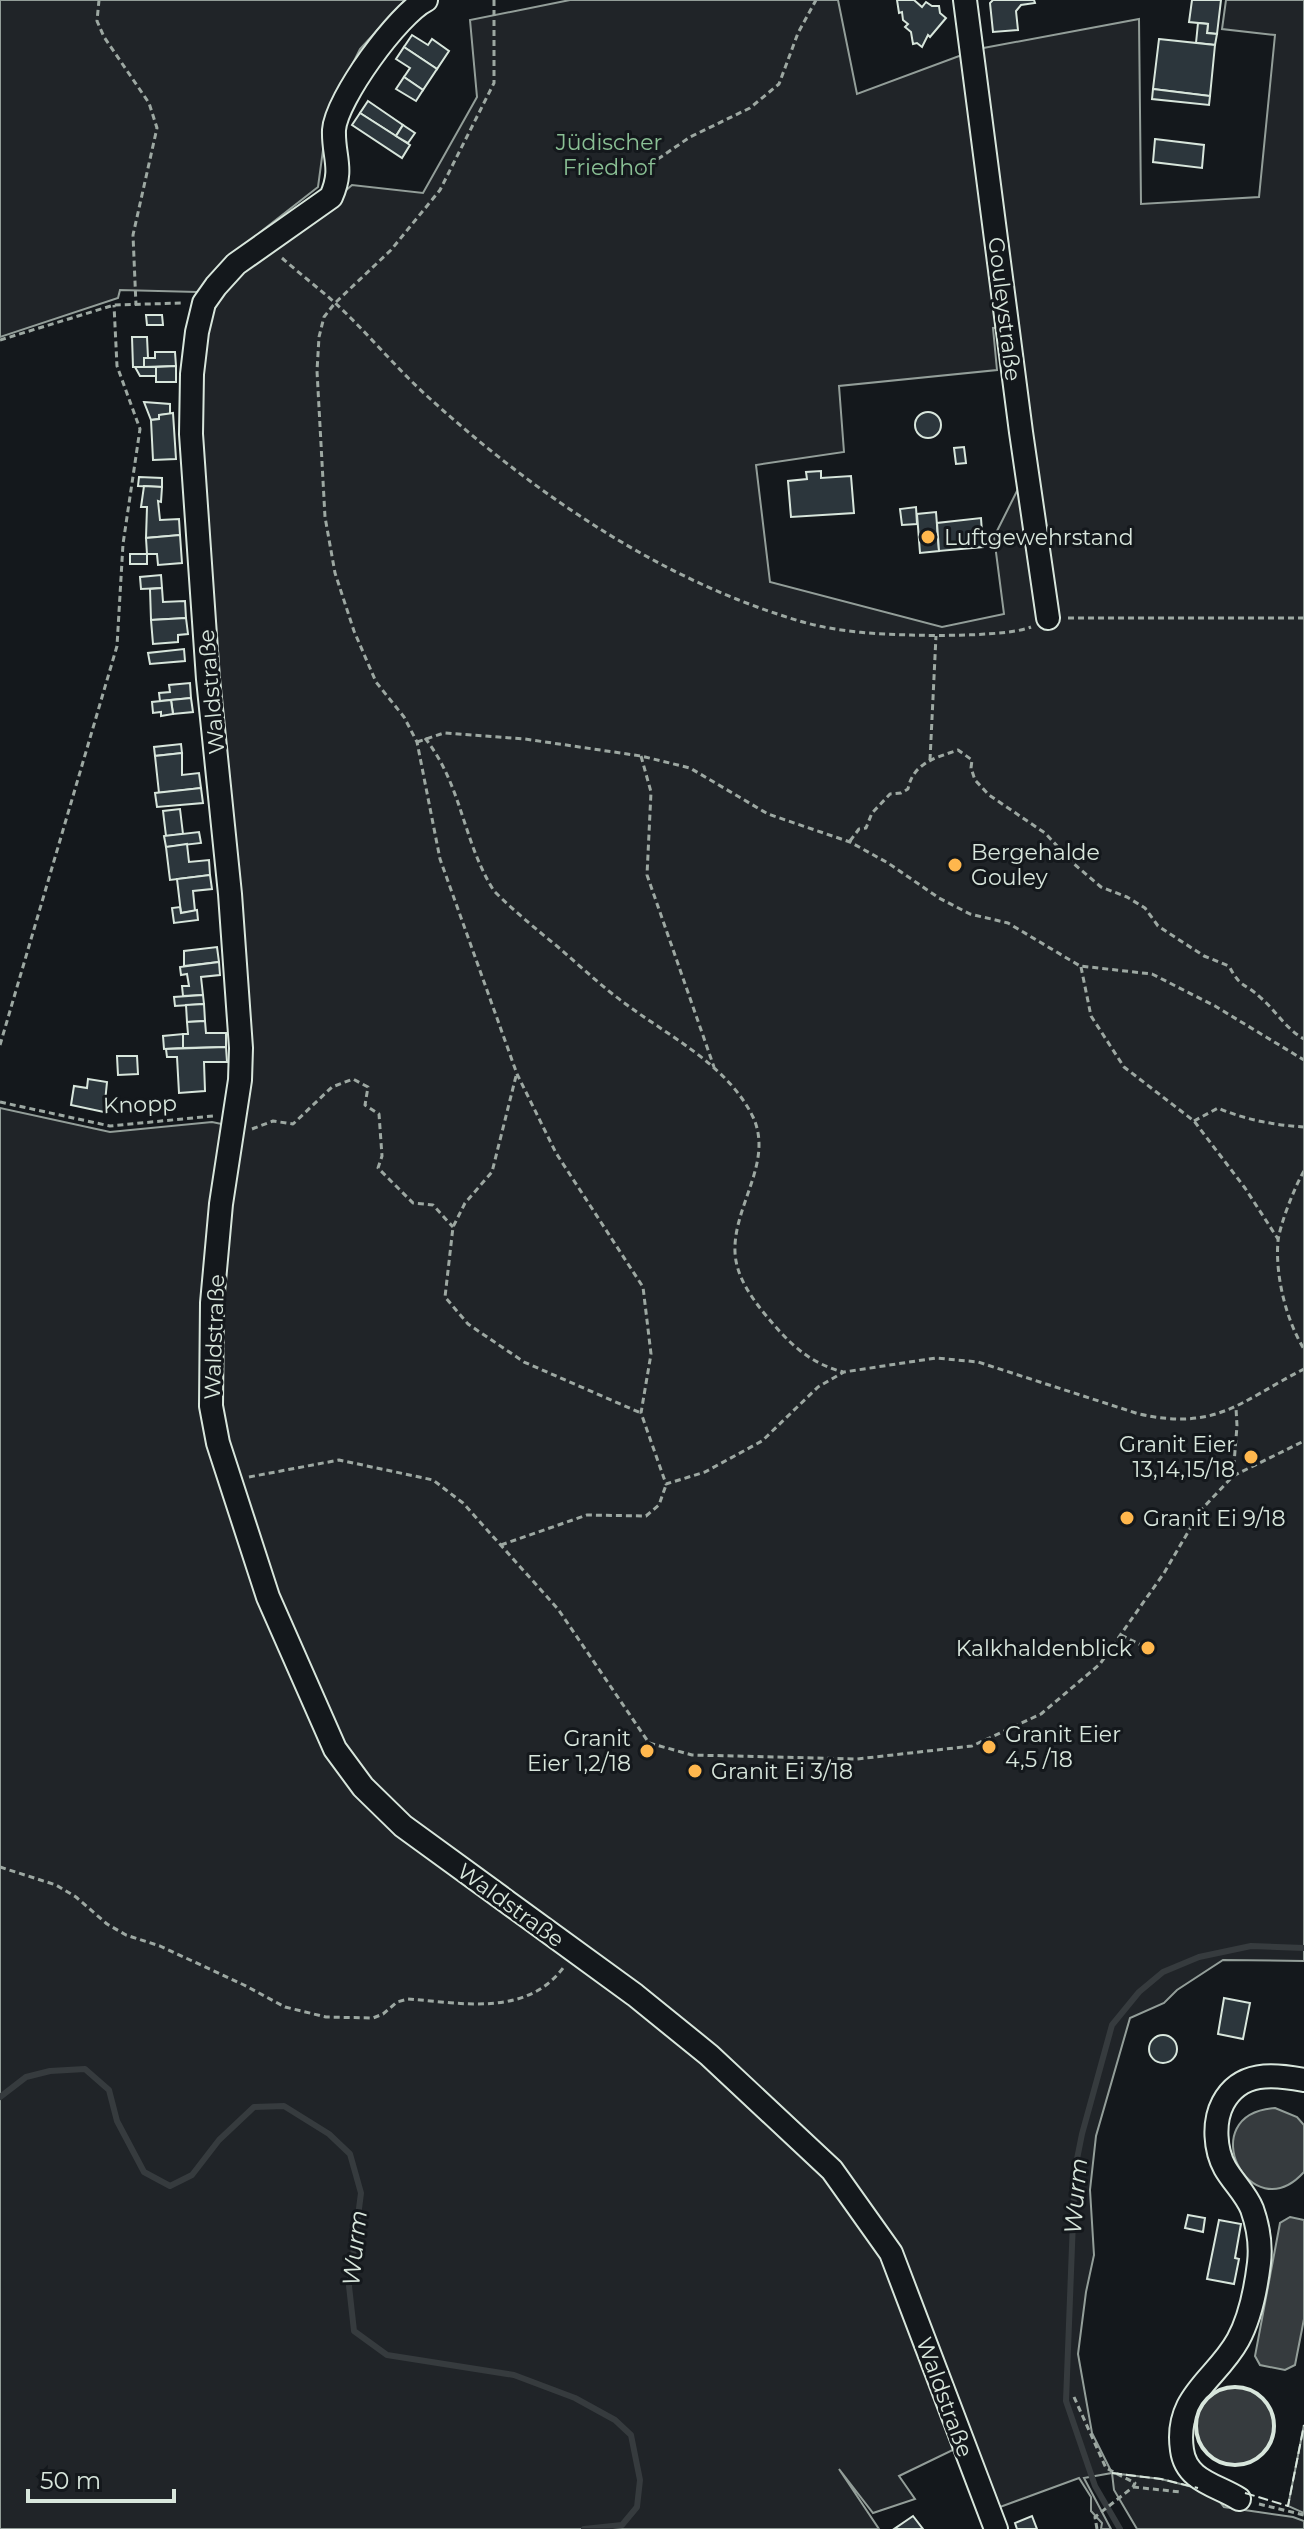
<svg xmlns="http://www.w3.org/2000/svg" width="1304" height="2529" font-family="Montserrat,sans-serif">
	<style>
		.green { fill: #202428; stroke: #939e99; stroke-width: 2; fill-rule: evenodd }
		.water { fill: #363b3e; stroke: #939e99; stroke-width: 2 }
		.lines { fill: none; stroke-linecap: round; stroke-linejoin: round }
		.stream { stroke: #363b3e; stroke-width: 6 }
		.building { fill: #2c363c; stroke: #d8e6dc; stroke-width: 2 }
		.minor-casing { stroke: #d8e6dc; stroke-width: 26 }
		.path { stroke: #9da8a2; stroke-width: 3; stroke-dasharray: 6 4; stroke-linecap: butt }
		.minor { stroke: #14181c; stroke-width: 22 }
		.fence { stroke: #d8e6dc; stroke-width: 2; stroke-dasharray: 10 4; stroke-linecap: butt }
		.wall { stroke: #d8e6dc; stroke-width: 4 }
		.poi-dot { fill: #ffb74d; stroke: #14181c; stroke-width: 3 }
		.labels { text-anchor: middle; stroke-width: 6; stroke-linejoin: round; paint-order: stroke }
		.park-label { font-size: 22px; fill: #8ac095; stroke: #14181c }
		.street-label { font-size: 22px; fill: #d8e6dc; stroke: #14181c }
		.poi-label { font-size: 22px; fill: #d8e6dc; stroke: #14181c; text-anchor: start }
		.water-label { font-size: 24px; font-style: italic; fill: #d8e6dc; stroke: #14181c }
	</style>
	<rect width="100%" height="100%" fill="#14181c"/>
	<g class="green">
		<path d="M0,0H405L360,49L328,113L318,187L254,237L197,292L120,290L118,298L0,337Z"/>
		<path d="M570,0H838L857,94L978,49L1139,19L1141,204L1259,197L1275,35L1222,29L1226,0H1304V1961L1223,1960L1177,1990L1164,2003L1130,2018L1096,2136L1090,2190L1094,2255L1086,2292L1078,2354L1092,2433L1112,2473L1161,2479L1212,2492L1224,2507L1293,2517L1304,2521V2529H1137L1114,2490L1112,2473L1084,2478L1111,2529H1101L1102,2523L1091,2511V2497L1079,2478L992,2510L894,2251L826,2170L890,2257L959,2447L899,2476L915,2499L873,2513L839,2469L879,2529H0V1108L110,1132L212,1122L241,1128L201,497L199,388L213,306L237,269L311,221L352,185L423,193L477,97L470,20ZM1017,327L1022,481L994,537L1004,614L942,627L770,582L756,465L844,452L839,386L997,370L993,328Z"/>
		<path d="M1304,2425V2513L1288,2506Z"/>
	</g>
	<g class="water">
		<path d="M1275,2108L1297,2117L1304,2125V2172C1250,2232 1191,2114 1275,2108Z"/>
		<path d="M1290,2217L1304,2220V2319L1295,2365L1285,2370L1260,2365L1255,2356L1280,2223Z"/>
		<circle cx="1235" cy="2426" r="39"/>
	</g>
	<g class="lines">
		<g class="stream">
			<path d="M0,2097L26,2077L50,2071L85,2069L109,2090L117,2121L144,2172L170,2186L192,2175L219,2140L254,2107L284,2106L329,2134L350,2154L361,2193L349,2286L354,2331L387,2355L514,2375L575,2398L615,2420L631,2435L640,2480L637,2507L622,2525L584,2529"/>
			<path d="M1120,2529L1095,2486L1066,2401L1075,2169L1082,2134L1112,2025L1139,1992L1163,1972L1199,1957L1251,1946L1304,1948"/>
		</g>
	</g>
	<g class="building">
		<path d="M897,0H914L922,7L926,2L932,6H939L940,13L946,18L930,37L928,35L922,47L917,43L913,44L911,32L905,27L908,24L903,20L902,12L899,13Z"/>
		<path d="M993,0H1034L1035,3L1021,5L1016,11L1018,30L993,32L990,3Z"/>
		<path d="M1192,0H1221L1217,34L1207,33L1208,24L1189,22Z"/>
		<path d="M1198,23L1208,24L1207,33L1217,34L1215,45L1196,43Z"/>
		<path d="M412,35L428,45L432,39L449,51L437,69L404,47Z"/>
		<path d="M1159,39L1215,45L1210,96L1153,89Z"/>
		<path d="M404,47L437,69L423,90L404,77L410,68L396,59Z"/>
		<path d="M404,77L423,90L416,101L396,89Z"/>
		<path d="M1153,89L1210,96L1209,105L1152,99Z"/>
		<path d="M368,101L403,125L396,136L360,113Z"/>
		<path d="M360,113L410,145L402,158L352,125Z"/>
		<path d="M403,125L415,133L408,143L396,136Z"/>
		<path d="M1155,139L1204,145L1202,168L1153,162Z"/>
		<path d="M146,315H162L163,325H147Z"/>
		<path d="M132,337H147L148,358H144V367H133Z"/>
		<path d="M155,352H175L176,366L144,367V358H155Z"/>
		<path d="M176,366V382H156V367Z"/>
		<path d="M135,367H156V376H140Z"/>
		<path d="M144,402L170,404V414L159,415V419L151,420Z"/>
		<circle cx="928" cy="425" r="13"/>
		<path d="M173,413L176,459L153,460L151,420L159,419V415Z"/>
		<path d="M964,447L966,463L956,464L954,448Z"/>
		<path d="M821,471V478L851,476L854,513L791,517L788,481L807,479L806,472Z"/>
		<path d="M139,477L162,478V487L138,486Z"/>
		<path d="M144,486L162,487L161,502L158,501L160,520L179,519L180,535L146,538L147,507H141Z"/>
		<path d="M916,507L917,524L902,525L900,509Z"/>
		<path d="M936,512L939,551L920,553L917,514Z"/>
		<path d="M981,518L983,547L939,551L937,523Z"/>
		<path d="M180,535L182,563L158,565L157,554H147L146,538Z"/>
		<rect x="130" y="554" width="17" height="10"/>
		<path d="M161,575L162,588L141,589L140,577Z"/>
		<path d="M162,588L163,602L185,601L186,618L151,620L150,589Z"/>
		<path d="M186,618L188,634L178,635V642L153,644L151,620Z"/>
		<path d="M184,649L185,661L150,664L148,653Z"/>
		<path d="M190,683L191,698L160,701L159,693L170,692L169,685Z"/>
		<path d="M191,698L193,712L173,714L171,700Z"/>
		<path d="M171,700L173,714L161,716V712L153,713L152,702Z"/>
		<path d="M181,744L182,753L155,756L154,747Z"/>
		<path d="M182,753V775L199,773L201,788L159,793L155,756Z"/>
		<path d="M201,788L203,803L157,807L155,793Z"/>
		<path d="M180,809L183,834L166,836L163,811Z"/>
		<path d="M199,832L201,843L166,847L164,836Z"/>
		<path d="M187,844L189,862L209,860L210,875L170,880L166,847Z"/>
		<path d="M210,875L212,889L193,891L195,911L181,913L177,879Z"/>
		<path d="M180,907L181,913L197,910L198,920L174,923L172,908Z"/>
		<path d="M217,947L219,962L184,966V951Z"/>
		<path d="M219,962L220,975L201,977L203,995L183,996L182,986H189L187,974L181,975L180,967Z"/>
		<path d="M203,995L204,1004L175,1006L174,997Z"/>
		<path d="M204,1004L205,1021L187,1022L186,1005Z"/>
		<path d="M205,1021L206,1033H226V1047L183,1048V1034H188L187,1022Z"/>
		<path d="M183,1034V1048L164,1049L163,1036Z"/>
		<path d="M226,1047L227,1062H204L205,1091L179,1093L177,1057H167L166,1049Z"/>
		<path d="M117,1056H137L138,1074L118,1075Z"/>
		<path d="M88,1079L107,1082L104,1112L71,1105L74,1086L87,1088Z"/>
		<path d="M1224,1998L1250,2003L1243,2039L1218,2034Z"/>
		<circle cx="1163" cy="2049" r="14"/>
		<path d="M1188,2215L1205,2218L1203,2232L1185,2228Z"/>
		<path d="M1219,2220L1241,2224L1235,2258L1239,2259L1234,2284L1207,2279Z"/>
		<path d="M913,2516L923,2529H894Z"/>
		<path d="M1032,2516L1037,2529H1017L1015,2523Z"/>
	</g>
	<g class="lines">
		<defs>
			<g id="minor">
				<path d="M426,0C399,13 336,99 334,130C333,157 344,168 331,197L236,264L216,286L204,303L197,332L192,374L191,434L208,679L230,894L241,1048L240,1080L221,1204L212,1303L211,1406L218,1443L268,1597L335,1749L363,1787L403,1826L635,1995L709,2055L832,2170L891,2253L996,2529"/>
				<path d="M965,0L1021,432L1048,618"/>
				<path d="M1239,2499C1217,2485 1186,2481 1182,2450C1174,2396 1216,2380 1238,2340C1250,2318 1256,2288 1259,2263C1261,2246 1258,2226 1252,2209C1246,2194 1233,2182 1225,2168C1215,2150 1213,2122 1223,2103C1240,2071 1273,2074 1304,2080"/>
			</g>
		</defs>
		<use href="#minor" class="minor-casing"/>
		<g class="path">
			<path d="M99,0L97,21L104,37L149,103L157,128L133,235L136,305"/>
			<path d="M494,0V83L440,190L391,250L335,303L324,317L319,337L317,371L325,517L335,573L354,631L376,682L404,717L417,742L440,859L517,1074L556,1153L643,1287L651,1354L641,1413L666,1484L705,1472L762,1441L818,1387L844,1372L936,1358L978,1362L1139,1414C1217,1431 1239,1402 1304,1369"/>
			<path d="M633,164L642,170L690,137L750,108L779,84L798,33L816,0"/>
			<path d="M282,258C299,273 317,287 333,301C366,331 394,366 427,396C535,494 661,581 803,622C838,632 875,634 911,635C936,636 1010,636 1031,627"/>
			<path d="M0,340L114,305L183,303"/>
			<path d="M1068,618H1304"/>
			<path d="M425,738C463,787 462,840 494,891C514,911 536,929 558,947C579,965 600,985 623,1002C668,1036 727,1064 753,1117C774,1162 733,1206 735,1252C736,1280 757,1305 774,1325C794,1348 813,1364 843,1372"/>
			<path d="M417,742L444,733L525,739L641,756L690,768L768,814L850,842L888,863L939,898L970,914L1008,923L1080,966L1152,974L1215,1006L1304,1060"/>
			<path d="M641,756L651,792L647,875L714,1067"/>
			<path d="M930,760L936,636"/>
			<path d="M850,841L859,829L866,828L872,813L890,794L901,793L908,789C913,763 935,758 958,750L972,760L971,768L975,780L989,795L1045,833L1074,864L1101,887L1127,897L1145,908L1158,926L1204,956L1229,966C1241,989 1244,982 1261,998C1276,1011 1286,1029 1304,1039"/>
			<path d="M1081,967L1091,1016L1124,1067L1194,1121L1245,1188L1278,1239"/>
			<path d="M0,1045L117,646L123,544L140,429L117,366L114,305"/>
			<path d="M516,1076L492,1172L465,1203L453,1227L445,1297L468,1324L524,1362L641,1413"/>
			<path d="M0,1102L110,1126L213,1116"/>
			<path d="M1194,1121L1218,1108C1246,1120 1274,1125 1304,1127"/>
			<path d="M252,1129L273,1121L293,1124L332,1087L353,1079L368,1087L365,1105L379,1114L382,1156L378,1168L413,1203L433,1205L453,1227"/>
			<path d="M1304,1171C1295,1186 1280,1224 1278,1241C1275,1275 1286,1320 1304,1349"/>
			<path d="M1233,1476L1237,1426L1236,1408"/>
			<path d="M249,1477L339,1460L433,1480L463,1503L558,1609L649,1743L692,1755L857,1759L972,1746L1041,1714L1100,1664L1164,1573L1201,1510L1233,1476L1304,1441"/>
			<path d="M501,1545L587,1515L646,1516L659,1505L666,1485"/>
			<path d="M1121,1635L1145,1647"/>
			<path d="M0,1867L56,1885L76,1897L107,1924L126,1935L160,1946L244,1985L285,2007L326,2017L373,2018L383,2014L397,2002L408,1999C462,2003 526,2017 563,1968"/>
			<path d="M1074,2397L1106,2468L1135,2483L1133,2487"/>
			<path d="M1133,2487L1181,2492"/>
			<path d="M1259,2504L1304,2515"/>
			<path d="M1097,2529L1095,2517L1133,2487"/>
		</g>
		<use href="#minor" class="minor"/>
		<g class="fence">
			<path d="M1139,1648L1146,1649L1148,1645L1143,1642"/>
			<path d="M1112,2473L1161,2479L1198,2488"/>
			<path d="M1245,2493L1288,2506L1304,2425"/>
		</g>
		<circle class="wall" cx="1235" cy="2426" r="39"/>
	</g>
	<g class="poi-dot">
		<circle cx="928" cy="537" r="8"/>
		<circle cx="955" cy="865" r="8"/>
		<circle cx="1251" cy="1457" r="8"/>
		<circle cx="1127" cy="1518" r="8"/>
		<circle cx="1148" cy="1648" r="8"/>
		<circle cx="989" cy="1747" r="8"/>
		<circle cx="647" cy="1751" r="8"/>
		<circle cx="695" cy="1771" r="8"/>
	</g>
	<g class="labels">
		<g class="park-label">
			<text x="609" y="150">Jüdischer<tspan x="609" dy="25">Friedhof</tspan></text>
		</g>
		<g class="street-label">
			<text transform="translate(1005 309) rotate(83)" y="8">Gouleystraße</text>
			<text transform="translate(211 692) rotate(-95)" y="8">Waldstraße</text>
			<text transform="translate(140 1104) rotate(-2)" y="8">Knopp</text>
			<text transform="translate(214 1337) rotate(-88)" y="8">Waldstraße</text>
			<text transform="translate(511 1905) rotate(36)" y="8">Waldstraße</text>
			<text transform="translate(945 2397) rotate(70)" y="8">Waldstraße</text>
		</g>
		<g class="poi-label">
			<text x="944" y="545">Luftgewehrstand</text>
			<text x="971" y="860">Bergehalde<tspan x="971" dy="25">Gouley</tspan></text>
			<text x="1235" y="1452" text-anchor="end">Granit Eier<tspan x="1235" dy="25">13,14,15/18</tspan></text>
			<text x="1143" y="1526">Granit Ei 9/18</text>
			<text x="1132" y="1656" text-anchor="end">Kalkhaldenblick</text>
			<text x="1005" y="1742">Granit Eier<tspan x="1005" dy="25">4,5 /18</tspan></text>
			<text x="631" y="1746" text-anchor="end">Granit<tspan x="631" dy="25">Eier 1,2/18</tspan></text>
			<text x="711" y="1779">Granit Ei 3/18</text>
		</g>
		<g class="water-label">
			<text transform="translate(1076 2196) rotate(-85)" y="8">Wurm</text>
			<text transform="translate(355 2248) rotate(-84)" y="8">Wurm</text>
		</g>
	</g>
	<path d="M28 2489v12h146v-12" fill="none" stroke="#d8e6dc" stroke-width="4"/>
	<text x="40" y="2489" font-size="24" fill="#d8e6dc" stroke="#14181c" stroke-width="6" paint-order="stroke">50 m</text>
</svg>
